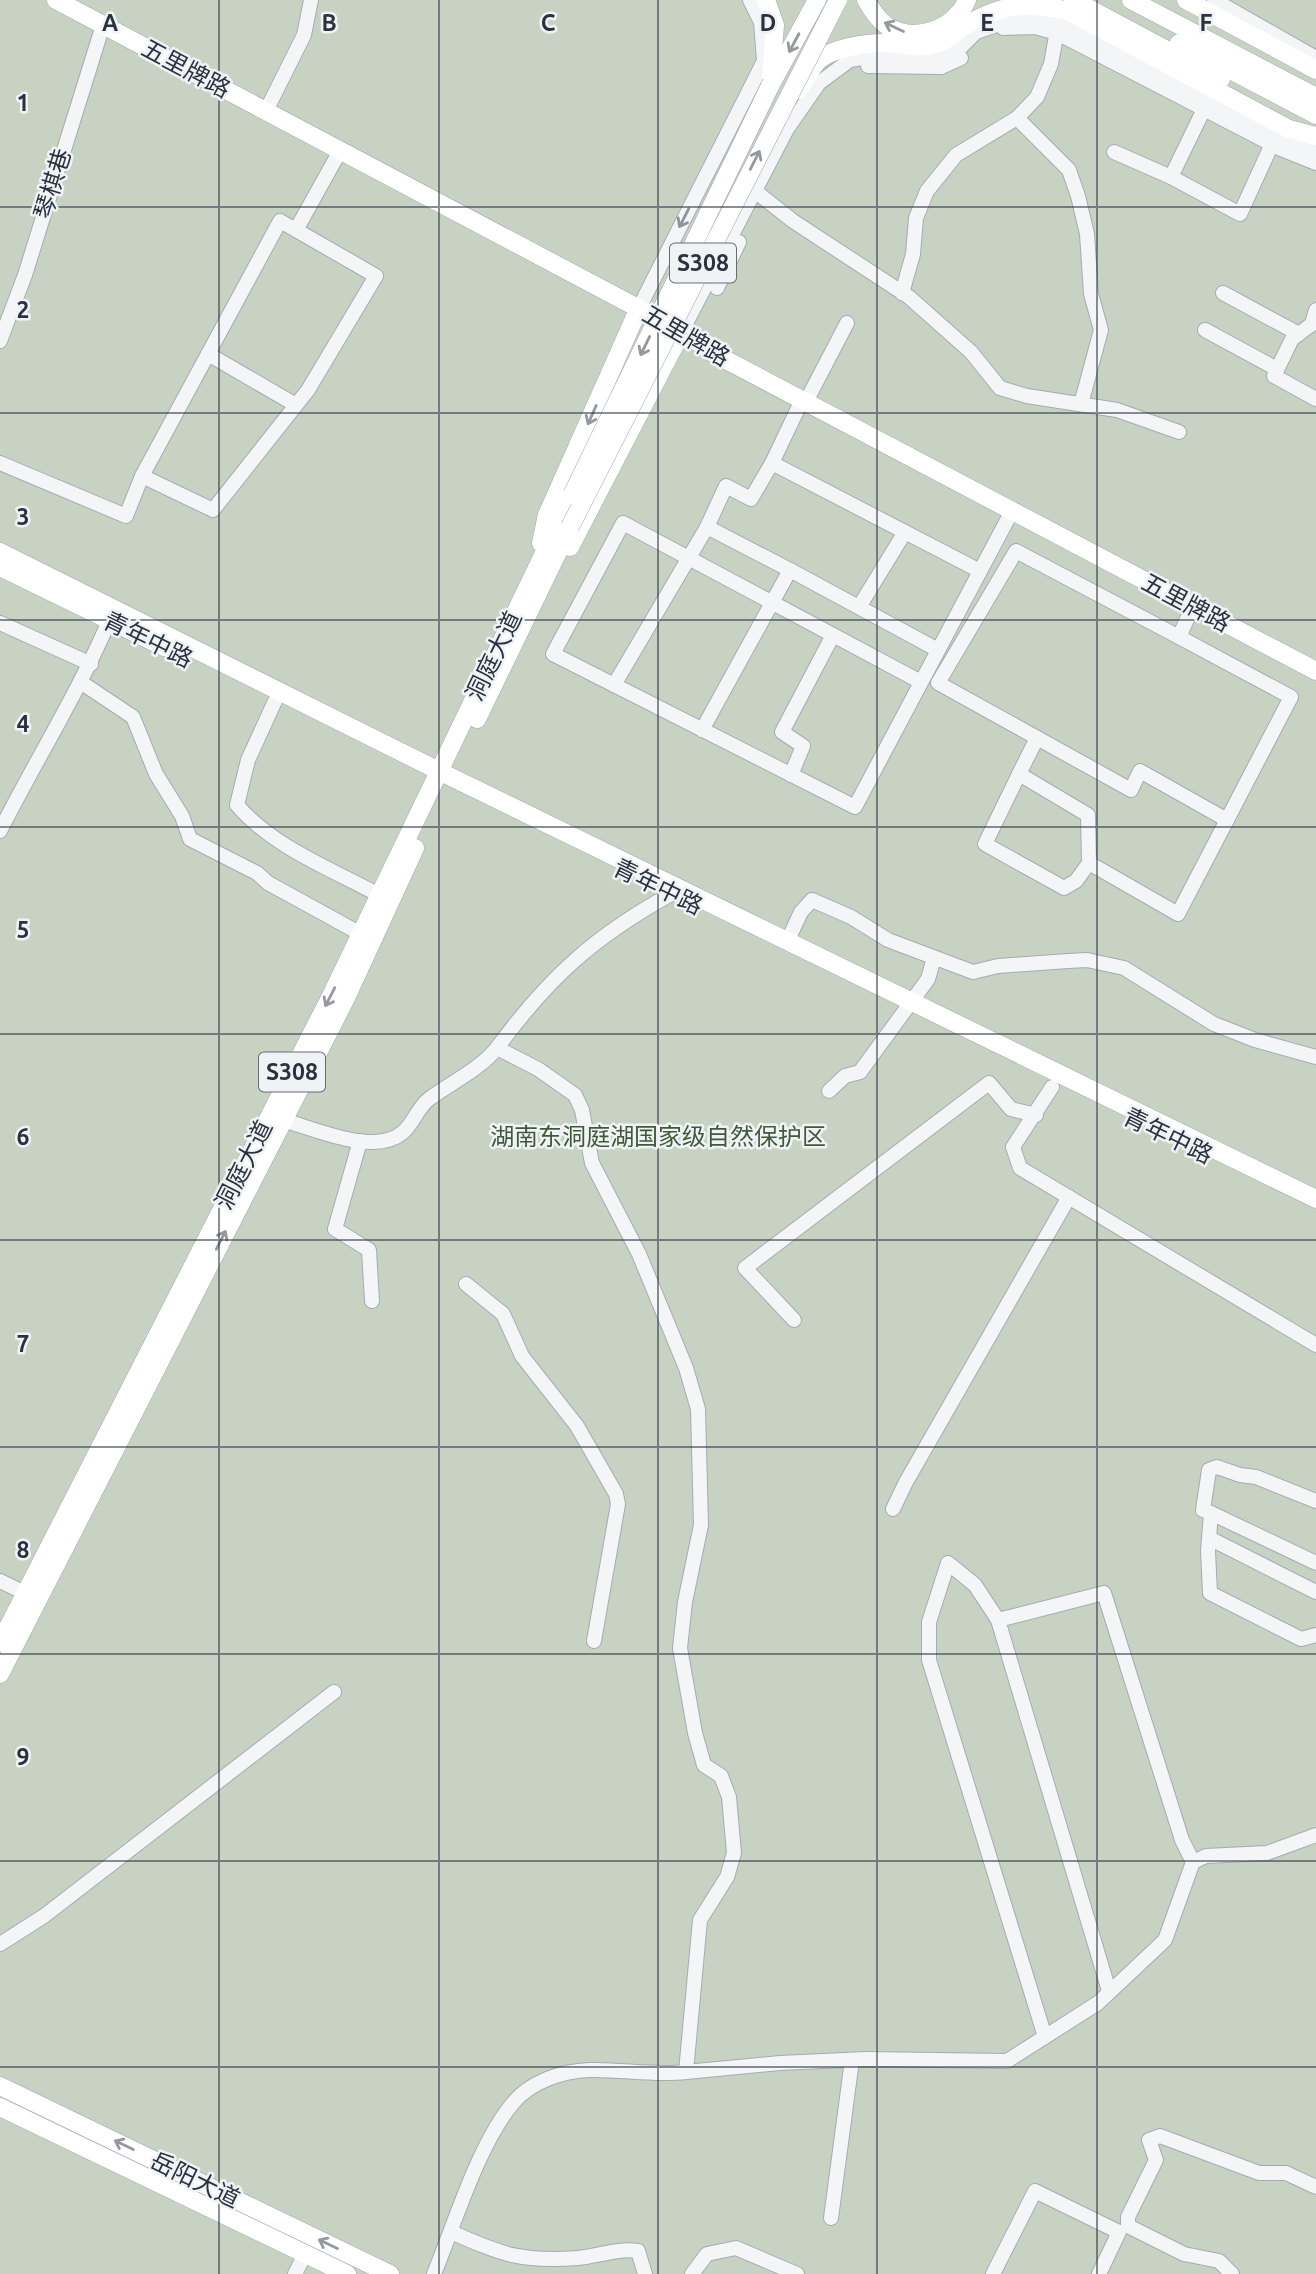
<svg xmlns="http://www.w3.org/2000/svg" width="1316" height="2274" font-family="Ubuntu,'Noto Sans SC',sans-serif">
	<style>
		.green { fill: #c7d2c3 }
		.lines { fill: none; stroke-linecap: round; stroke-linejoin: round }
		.minor-casing { stroke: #a7abb2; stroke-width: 16 }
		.major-casing { stroke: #a1a8b3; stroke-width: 19 }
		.minor { stroke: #f3f5f7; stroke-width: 14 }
		.major { stroke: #fff; stroke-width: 18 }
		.major-bridge-casing { stroke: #a1a8b3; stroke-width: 19; stroke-linecap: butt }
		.major-bridge { stroke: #fff; stroke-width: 18 }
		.oneway { stroke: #95989f }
		.oneway2 { stroke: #8f949b }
		.grid { fill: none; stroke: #2b323f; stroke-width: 2; stroke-opacity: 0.55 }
		.labels { text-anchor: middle; stroke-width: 5; stroke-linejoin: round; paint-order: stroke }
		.shield { fill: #f0f3f6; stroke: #666c76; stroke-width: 2 }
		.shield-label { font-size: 23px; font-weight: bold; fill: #2b323f }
		.street-label { font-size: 24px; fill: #2b323f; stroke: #f0f3f6 }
		.park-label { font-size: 24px; fill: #3f5939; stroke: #f0f3f6 }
		.grid-label { font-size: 23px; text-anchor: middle; font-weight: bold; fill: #2b323f; stroke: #f0f3f6; stroke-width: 5; stroke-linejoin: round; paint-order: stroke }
	</style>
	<rect width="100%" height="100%" fill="#e1e4e8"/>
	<rect class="green" x="0" y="0" width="1316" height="2274"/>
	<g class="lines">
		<defs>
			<g id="minor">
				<path d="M1214,0L1316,58"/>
				<path d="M1003,28L1035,27L1057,33L1281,149L1316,163"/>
				<path d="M868,66L941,67L961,58"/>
				<path d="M270,103L304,35L311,0"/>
				<path d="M1204,109L1171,177L1240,214L1272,144"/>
				<path d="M1017,118L1069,170L1078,196L1087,234L1091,294L1101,330L1081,404"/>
				<path d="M1114,152L1171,177"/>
				<path d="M755,191L793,221L909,297L971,352L1000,388L1027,396L1117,410L1179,432"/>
				<path d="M717,288L739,242"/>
				<path d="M902,293L913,254L916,218L927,191L956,155L1017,118L1037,97L1051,64L1058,25"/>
				<path d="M1223,293L1299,334"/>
				<path d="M639,308L764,61L761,22L750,0"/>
				<path d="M1316,310L1312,324L1292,339L1274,376L1316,399"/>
				<path d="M1205,330L1277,369"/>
				<path d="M682,331L787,129L819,83L850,60L886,54L924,60L956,52L976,32L1023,16L1065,22L1284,139L1316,151"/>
				<path d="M0,341L25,275L103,25"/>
				<path d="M208,354L296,405"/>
				<path d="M810,394L847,323"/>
				<path d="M802,400L772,463L980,571"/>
				<path d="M0,463L126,516L142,476L213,510L308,390L376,276L296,230L340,151"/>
				<path d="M142,476L280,221L296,230"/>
				<path d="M707,527L726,486L751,499L772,463"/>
				<path d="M790,570L938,650"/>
				<path d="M859,607L905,532"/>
				<path d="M0,623L91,664"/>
				<path d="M1179,637L1016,551L938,683L1131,790L1140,771L1227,820"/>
				<path d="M921,682L623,523L553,654L855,807L1012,511"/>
				<path d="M82,683L133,717L156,774L182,816L190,839L257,873L268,883L361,934"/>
				<path d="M614,685L707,527L790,570L702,730"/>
				<path d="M275,701L248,760L237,805C273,847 331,869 379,895"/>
				<path d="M1037,738L1019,774L1088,815L1089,863"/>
				<path d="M1019,774L985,844L1064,888L1076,881L1089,863L1178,914L1291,697L1179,637L1193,606"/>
				<path d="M791,775L803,746L782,732L833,635"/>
				<path d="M0,831C36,760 78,693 109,621"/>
				<path d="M671,894C595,936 549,977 497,1048L538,1069L575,1095L582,1110L592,1163L639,1254L686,1368L698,1409L701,1525L685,1602L680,1648L695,1733L704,1765L721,1776L729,1797L734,1853L727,1877L700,1920L686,2072L780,2063L866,2059L1007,2061L1098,2003L1165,1940L1193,1862L1206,1856L1267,1853L1316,1835"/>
				<path d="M787,942L801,912L812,900L851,917L888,940L973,972L998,966L1068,961L1087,960L1124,968L1214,1024L1255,1040L1316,1057"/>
				<path d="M1052,1087L1013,1147L1020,1168L1316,1345"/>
				<path d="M829,1091L845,1076L860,1072L928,979L934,958"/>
				<path d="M283,1120C315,1129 374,1156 402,1133C413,1125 417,1108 429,1099C452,1082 479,1070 497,1048"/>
				<path d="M360,1141L335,1229L369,1250L372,1301"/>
				<path d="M466,1284L503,1314L522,1356L577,1426L616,1494L618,1504L594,1641"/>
				<path d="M794,1320L745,1268L989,1083L1011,1109L1036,1115"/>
				<path d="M1316,1501L1256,1477L1240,1475L1217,1467L1209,1470L1203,1510L1211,1513L1208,1551L1210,1593L1301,1639L1316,1635"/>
				<path d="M893,1509L906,1482L1069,1197"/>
				<path d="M1211,1513L1316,1563"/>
				<path d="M1209,1538L1316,1592"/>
				<path d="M0,1581L25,1593"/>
				<path d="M998,1620L975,1585L948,1563L929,1622V1660L1045,2037"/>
				<path d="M0,1944L44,1916L334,1692"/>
				<path d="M1109,1991L998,1620L1104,1593L1182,1840L1193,1862"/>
				<path d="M831,2218L852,2060"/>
				<path d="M451,2232C503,2255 521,2262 578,2258C598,2256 618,2248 638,2251L645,2274"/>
				<path d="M295,2274L305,2254"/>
				<path d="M434,2274C455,2223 478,2145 513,2103C530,2082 562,2071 589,2070C622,2069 653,2076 686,2072"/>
				<path d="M692,2274L707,2254L736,2248L797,2274"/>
				<path d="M993,2274L1035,2191L1119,2232L1099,2274"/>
				<path d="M1232,2274L1219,2261L1184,2254L1128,2226V2217L1156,2160L1149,2140L1160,2136L1259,2173H1286L1316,2187"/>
			</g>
			<g id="major">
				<path d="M56,0L685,333L711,352L1316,671"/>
				<path d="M766,0L775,25L771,75"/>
				<path d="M866,0C871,9 878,20 887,26C915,44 955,29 967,0"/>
				<path d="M1073,0L1221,79"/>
				<path d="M1131,0L1316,97"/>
				<path d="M1186,0L1316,70"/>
				<path d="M1179,43L1316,115"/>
				<path d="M770,86L817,0"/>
				<path d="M798,90C805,81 812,66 820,59C834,48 866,43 883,43C902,43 917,50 936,44C949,41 956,30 968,24C1005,3 1024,3 1066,10L1289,129L1316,136"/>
				<path d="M541,543L547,515L639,308"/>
				<path d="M570,547L682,331"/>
				<path d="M0,552L449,776L1316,1199"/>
				<path d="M0,567L164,647"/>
				<path d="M477,719L570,527"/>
				<path d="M0,1643L332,994L572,495"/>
				<path d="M0,1674L345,1000L415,848"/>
				<path d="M0,2086L390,2274"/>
				<path d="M0,2107L347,2274"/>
			</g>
		</defs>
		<use href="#minor" class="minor-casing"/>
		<use href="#major" class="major-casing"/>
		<use href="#minor" class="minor"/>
		<use href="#major" class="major"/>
		<defs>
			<g id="major-bridge">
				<path d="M572,495L770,86"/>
				<path d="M570,527L838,0"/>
			</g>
		</defs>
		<use href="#major-bridge" class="major-bridge-casing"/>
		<use href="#major-bridge" class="major-bridge"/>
	</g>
	<defs><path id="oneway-shaft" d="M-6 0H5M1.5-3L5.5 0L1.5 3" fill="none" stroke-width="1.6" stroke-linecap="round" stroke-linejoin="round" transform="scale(1.75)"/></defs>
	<g class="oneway">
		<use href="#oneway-shaft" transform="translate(894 27) rotate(-155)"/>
		<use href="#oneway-shaft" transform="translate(794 43) rotate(118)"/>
		<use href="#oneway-shaft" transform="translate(755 160) rotate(-63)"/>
		<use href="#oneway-shaft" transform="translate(645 346) rotate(116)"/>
		<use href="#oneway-shaft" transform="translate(592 415) rotate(114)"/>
		<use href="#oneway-shaft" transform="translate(330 997) rotate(117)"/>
		<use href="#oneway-shaft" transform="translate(221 1240) rotate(-63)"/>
		<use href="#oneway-shaft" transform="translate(124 2145) rotate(-154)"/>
		<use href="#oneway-shaft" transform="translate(328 2244) rotate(-154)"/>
	</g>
	<use class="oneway2" href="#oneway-shaft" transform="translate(684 218) rotate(117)"/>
	<path class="grid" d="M219,0V2274M439,0V2274M658,0V2274M877,0V2274M1097,0V2274M0,207H1316M0,413H1316M0,620H1316M0,827H1316M0,1034H1316M0,1240H1316M0,1447H1316M0,1654H1316M0,1861H1316M0,2067H1316"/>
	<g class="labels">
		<g class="shield">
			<rect x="670" y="243.5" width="66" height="39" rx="5"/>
			<rect x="259" y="1052.5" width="66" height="39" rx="5"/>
		</g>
		<g class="shield-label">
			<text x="703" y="271">S308</text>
			<text x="292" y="1080">S308</text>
		</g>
		<g class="street-label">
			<text transform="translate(186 69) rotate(28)" y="8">五里牌路</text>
			<text transform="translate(53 184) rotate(-73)" y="8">琴棋巷</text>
			<text transform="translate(686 336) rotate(30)" y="8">五里牌路</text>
			<text transform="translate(1186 603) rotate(28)" y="8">五里牌路</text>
			<text transform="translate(148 640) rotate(26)" y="8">青年中路</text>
			<text transform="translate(494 656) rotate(-64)" y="8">洞庭大道</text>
			<text transform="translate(658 887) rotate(26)" y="8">青年中路</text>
			<text transform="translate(1168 1136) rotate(26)" y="8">青年中路</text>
			<text transform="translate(244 1165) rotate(-63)" y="8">洞庭大道</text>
			<text transform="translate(195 2180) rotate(26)" y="8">岳阳大道</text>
		</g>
		<g class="park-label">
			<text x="658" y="1145">湖南东洞庭湖国家级自然保护区</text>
		</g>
	</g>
	<g class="grid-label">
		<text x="110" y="31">A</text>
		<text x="329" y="31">B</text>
		<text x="548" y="31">C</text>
		<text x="768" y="31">D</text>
		<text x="987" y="31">E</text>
		<text x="1206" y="31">F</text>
		<text x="23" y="111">1</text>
		<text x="23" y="318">2</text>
		<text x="23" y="525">3</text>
		<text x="23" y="732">4</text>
		<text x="23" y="938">5</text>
		<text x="23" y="1145">6</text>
		<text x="23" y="1352">7</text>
		<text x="23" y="1558">8</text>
		<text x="23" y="1765">9</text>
	</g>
</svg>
